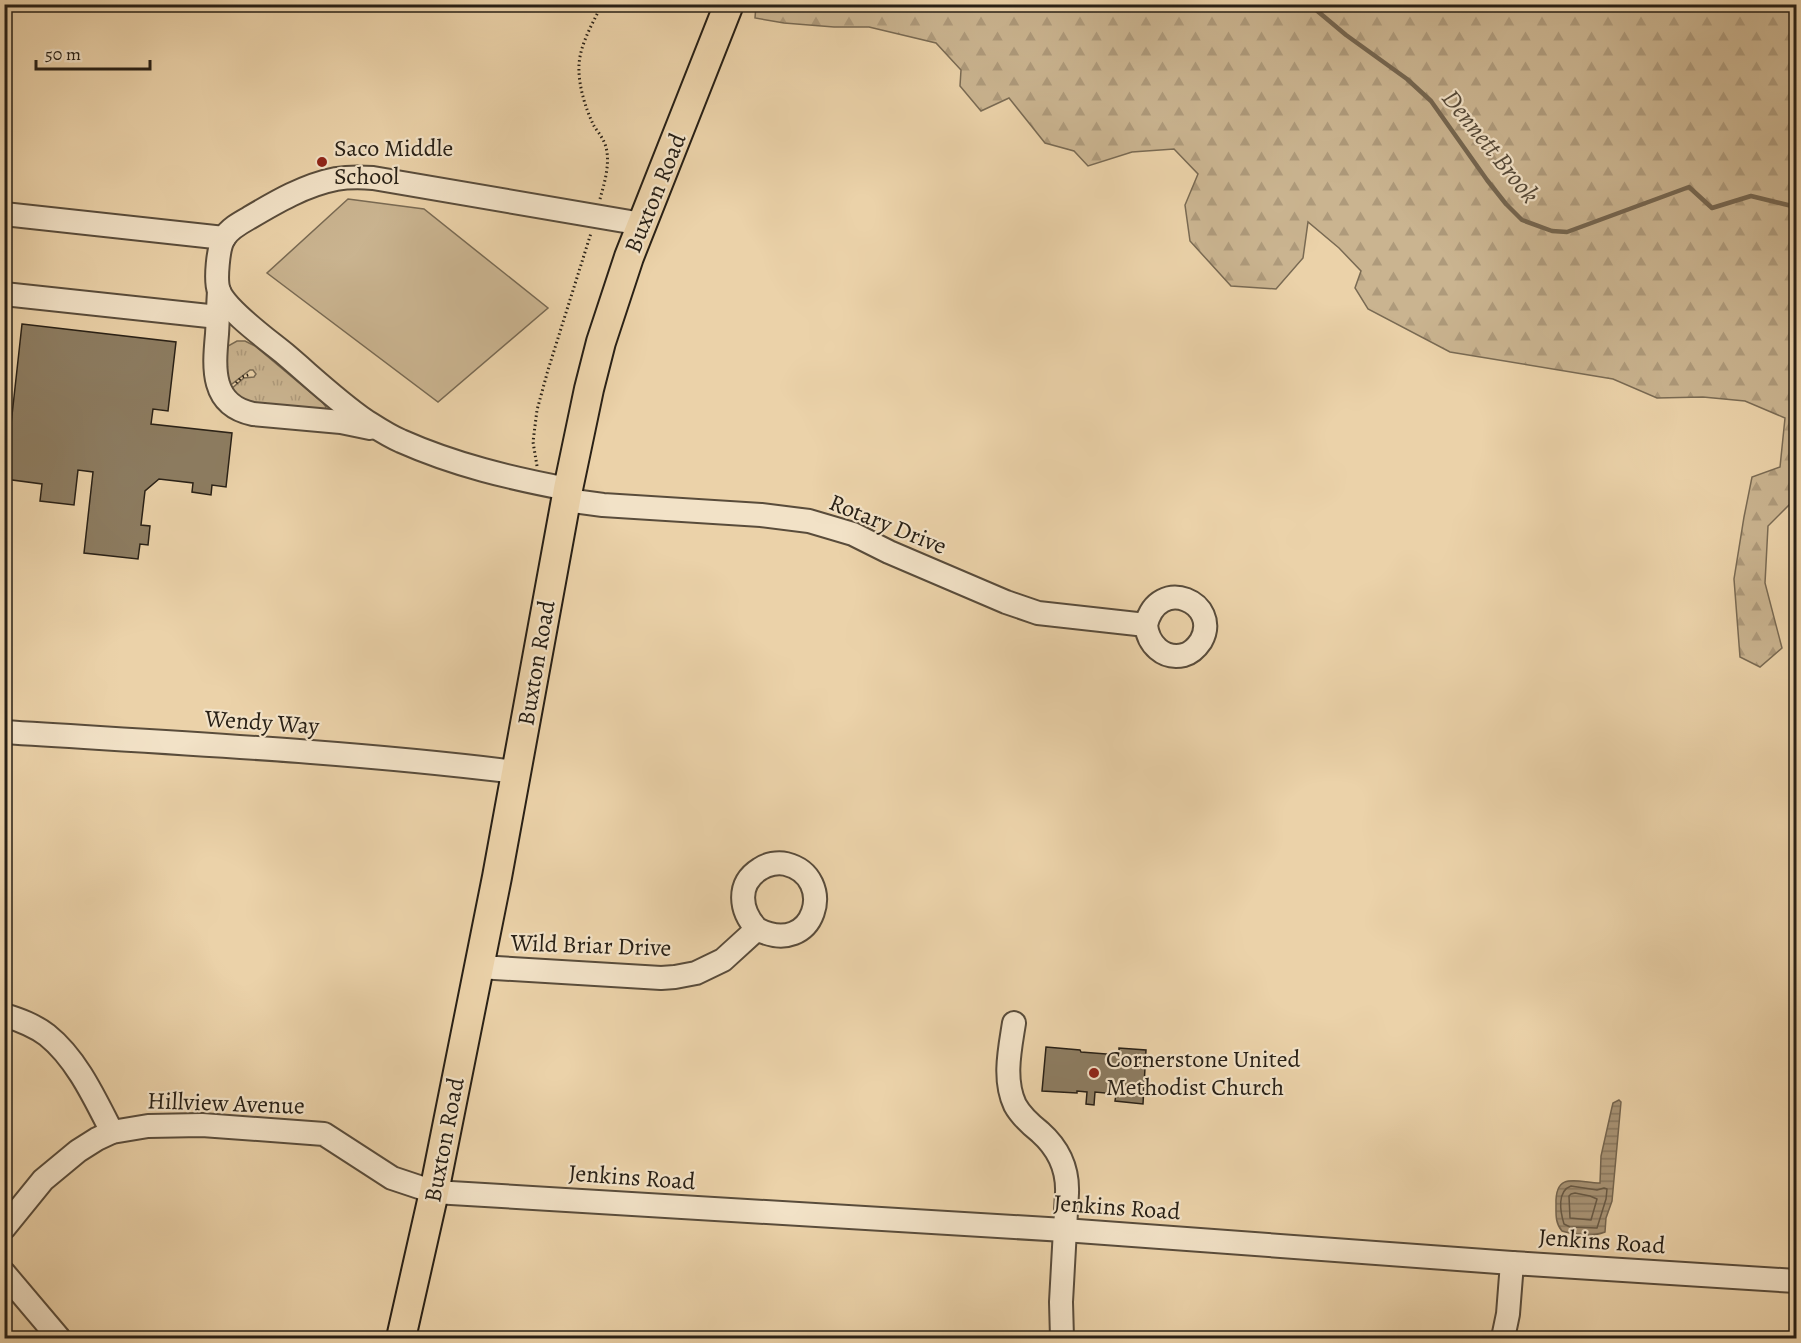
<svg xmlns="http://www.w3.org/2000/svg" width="1801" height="1343" font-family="Alegreya,serif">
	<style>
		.grass { fill: url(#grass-tufts); stroke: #796a53; stroke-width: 1.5 }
		.forest { fill: url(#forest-firs); stroke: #796a53; stroke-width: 1.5 }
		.pitch { fill: #cab490; stroke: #796a53; stroke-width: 1.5 }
		.water { fill: url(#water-rules); stroke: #756650; stroke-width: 1.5 }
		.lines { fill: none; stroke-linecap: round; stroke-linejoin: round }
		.shore { stroke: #685a46; stroke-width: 1.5 }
		.stream { stroke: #756650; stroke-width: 4.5 }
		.building { fill: #8d7d62; stroke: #282016; stroke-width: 1.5 }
		.minor-casing { stroke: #594c3b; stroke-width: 26 }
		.major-casing { stroke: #282016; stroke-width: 32 }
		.path { stroke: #282016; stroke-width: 3; stroke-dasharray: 1.5 3; stroke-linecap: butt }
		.minor { stroke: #f2e2c7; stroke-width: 22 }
		.major { stroke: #ebd2a9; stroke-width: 28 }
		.poi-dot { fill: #8f2418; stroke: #f2e2c7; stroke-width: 2 }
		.labels { text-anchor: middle; stroke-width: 4.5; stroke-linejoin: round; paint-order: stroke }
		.poi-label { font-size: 24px; fill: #282016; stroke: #f2e2c7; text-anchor: start }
		.street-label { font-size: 24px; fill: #282016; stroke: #f2e2c7 }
		.water-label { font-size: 26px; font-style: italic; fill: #554938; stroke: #f2e2c7 }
	</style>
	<defs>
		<pattern id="grass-tufts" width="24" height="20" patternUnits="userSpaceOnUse" patternTransform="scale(1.5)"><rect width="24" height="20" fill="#cab490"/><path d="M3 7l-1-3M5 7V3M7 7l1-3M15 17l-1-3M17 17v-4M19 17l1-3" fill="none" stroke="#ae9a7b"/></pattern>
		<pattern id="forest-firs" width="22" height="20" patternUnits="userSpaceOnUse" patternTransform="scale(1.5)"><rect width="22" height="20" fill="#cab490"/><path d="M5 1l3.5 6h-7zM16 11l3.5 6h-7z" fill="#ae9a7b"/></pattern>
		<pattern id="water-rules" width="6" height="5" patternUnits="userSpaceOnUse" patternTransform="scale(1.5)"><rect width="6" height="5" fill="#a99577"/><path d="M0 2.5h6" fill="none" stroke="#8a7961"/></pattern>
	</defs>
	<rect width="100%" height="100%" fill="#ebd2a9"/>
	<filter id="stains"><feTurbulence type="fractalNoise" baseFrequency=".00333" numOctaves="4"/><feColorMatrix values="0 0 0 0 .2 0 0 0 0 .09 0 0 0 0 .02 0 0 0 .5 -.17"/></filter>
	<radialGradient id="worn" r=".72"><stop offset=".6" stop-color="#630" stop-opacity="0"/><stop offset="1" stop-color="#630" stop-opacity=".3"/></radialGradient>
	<path class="grass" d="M237,341H245L255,346L323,403L326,407L325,410L254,407L230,390L244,378L254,377L256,374L253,370H250L228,387L225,350L228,346Z"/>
	<path class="forest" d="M756,5H1796V539L1794,538L1792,502L1768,526L1765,583L1782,648L1760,667L1740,657L1734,579L1744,517L1752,477L1780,467L1785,418L1745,401L1703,397L1657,398L1613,379L1450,352L1368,309L1355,288L1361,271L1339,248L1308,222L1303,258L1276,289L1231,286L1190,241L1185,205L1198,174L1174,149L1132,152L1088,166L1074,151L1045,143L1009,98L981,111L960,86L961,70L936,43L869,27H834L784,23L755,18Z"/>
	<path class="pitch" d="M348,199L424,209L548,308L438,402L267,273Z"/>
	<path class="water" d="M1619,1100L1621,1102L1612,1201L1606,1218L1605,1232C1592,1237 1575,1235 1562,1231C1555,1223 1556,1214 1556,1204C1555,1170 1579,1183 1600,1183L1601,1156L1612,1107L1613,1103Z"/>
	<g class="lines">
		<g class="shore">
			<path d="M1571,1186L1597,1190L1604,1188L1607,1189L1606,1199L1597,1228L1570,1227L1564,1224C1560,1211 1557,1191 1571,1186Z"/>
			<path d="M1575,1193L1590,1196L1597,1199L1591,1220L1570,1218L1569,1196L1571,1194Z"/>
		</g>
		<path class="stream" d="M1309,4L1346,35L1407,79L1431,101L1487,180L1506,204L1522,220L1552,231L1567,232L1689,187L1712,208L1751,196L1792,206L1796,204"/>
	</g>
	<g class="building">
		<path d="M22,324L176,342L168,411L153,409L151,424L232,433L226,487L212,485L211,495L192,492L193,483L159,479L145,491L141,525L150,526L148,545L140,544L138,559L84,553L93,472L78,470L74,505L40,501L42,484L5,479Z"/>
		<path d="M1046,1047L1080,1050L1081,1052L1119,1055V1048L1146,1050L1143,1104L1115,1101L1116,1094L1095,1092L1094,1105L1086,1104L1087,1092L1077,1091V1093L1042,1091Z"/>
	</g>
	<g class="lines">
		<defs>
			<g id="minor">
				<path d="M4,214L224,238"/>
				<path d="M219,291C218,305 218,319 217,334C214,367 210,405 253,414L341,422L370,428"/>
				<path d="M4,294L218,317"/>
				<path d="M568,489C510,478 455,465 401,441C389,436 377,428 366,421C337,401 311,376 285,354C268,340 226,310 219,291C215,281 218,247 224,238C229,229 240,223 249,218C276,202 305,185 336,179C348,177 360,177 373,178L642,224"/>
				<path d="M566,500L603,505L761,515L809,521L853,534L889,552L1006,602L1038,613L1146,625C1148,644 1163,660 1184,655C1191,653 1197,647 1201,641C1222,603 1158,574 1146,625"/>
				<path d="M4,732C175,743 346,751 516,772"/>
				<path d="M479,967L661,978L675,977L696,973L723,960L757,929C815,959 838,877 786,864C778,862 767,864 760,869C736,884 740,911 757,929"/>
				<path d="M4,1015C20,1020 34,1025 47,1035C77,1059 95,1099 112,1132"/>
				<path d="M1014,1023C1010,1049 1003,1079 1015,1105C1021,1116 1030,1124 1040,1132C1058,1148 1068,1168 1067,1193L1061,1302L1062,1338"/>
				<path d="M4,1228L43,1180L78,1151L97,1139L112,1132L148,1126L202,1125L324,1134L392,1178L434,1192L1064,1230L1512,1263L1796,1281"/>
				<path d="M4,1273L59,1338"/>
				<path d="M1503,1338L1508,1314L1512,1263"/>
			</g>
			<path id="major" d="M401,1338L434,1192L497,877L568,489L589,389L601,342L629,257L729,4"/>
		</defs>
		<use href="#minor" class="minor-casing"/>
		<use href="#major" class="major-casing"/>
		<g class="path">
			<path d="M600,199C605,181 611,161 605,144C602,136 596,130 593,124C585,107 578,84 579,65C580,44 593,23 602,4"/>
			<path d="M236,383L242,377L251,374"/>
			<path d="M537,466L533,442L537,410L548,370L591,233"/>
		</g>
		<use href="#minor" class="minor"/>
		<use href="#major" class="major"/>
	</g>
	<g class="poi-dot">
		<circle cx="322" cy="162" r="6"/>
		<circle cx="1094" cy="1073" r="6"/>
	</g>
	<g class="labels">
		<g class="poi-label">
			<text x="334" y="156">Saco Middle<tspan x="334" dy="28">School</tspan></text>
			<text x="1106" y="1067">Cornerstone United<tspan x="1106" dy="28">Methodist Church</tspan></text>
		</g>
		<g class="street-label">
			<text transform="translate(655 193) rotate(-68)" y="8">Buxton Road</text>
			<text transform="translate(888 524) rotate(22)" y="8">Rotary Drive</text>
			<text transform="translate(536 663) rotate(-80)" y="8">Buxton Road</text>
			<text transform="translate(262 722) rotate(4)" y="8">Wendy Way</text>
			<text transform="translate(591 945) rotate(2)" y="8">Wild Briar Drive</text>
			<text transform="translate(226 1103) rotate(2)" y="8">Hillview Avenue</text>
			<text transform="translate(444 1140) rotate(-79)" y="8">Buxton Road</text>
			<text transform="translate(632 1177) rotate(4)" y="8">Jenkins Road</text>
			<text transform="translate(1117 1207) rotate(4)" y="8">Jenkins Road</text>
			<text transform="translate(1602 1241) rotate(4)" y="8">Jenkins Road</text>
		</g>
		<g class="water-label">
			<text transform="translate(1491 146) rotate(51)" y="9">Dennett Brook</text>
		</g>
	</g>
	<rect width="1801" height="1343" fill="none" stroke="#ebd2a9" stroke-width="24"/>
	<rect x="6" y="6" width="1789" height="1331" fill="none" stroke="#282016" stroke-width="3"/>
	<rect x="12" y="12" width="1777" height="1319" fill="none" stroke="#282016" stroke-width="1.5"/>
	<path d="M36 60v9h114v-9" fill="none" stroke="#282016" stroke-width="3"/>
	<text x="45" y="60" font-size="18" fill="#282016" stroke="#f2e2c7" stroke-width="4.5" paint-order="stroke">50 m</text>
	<rect width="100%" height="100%" filter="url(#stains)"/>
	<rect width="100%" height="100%" fill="url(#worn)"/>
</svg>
